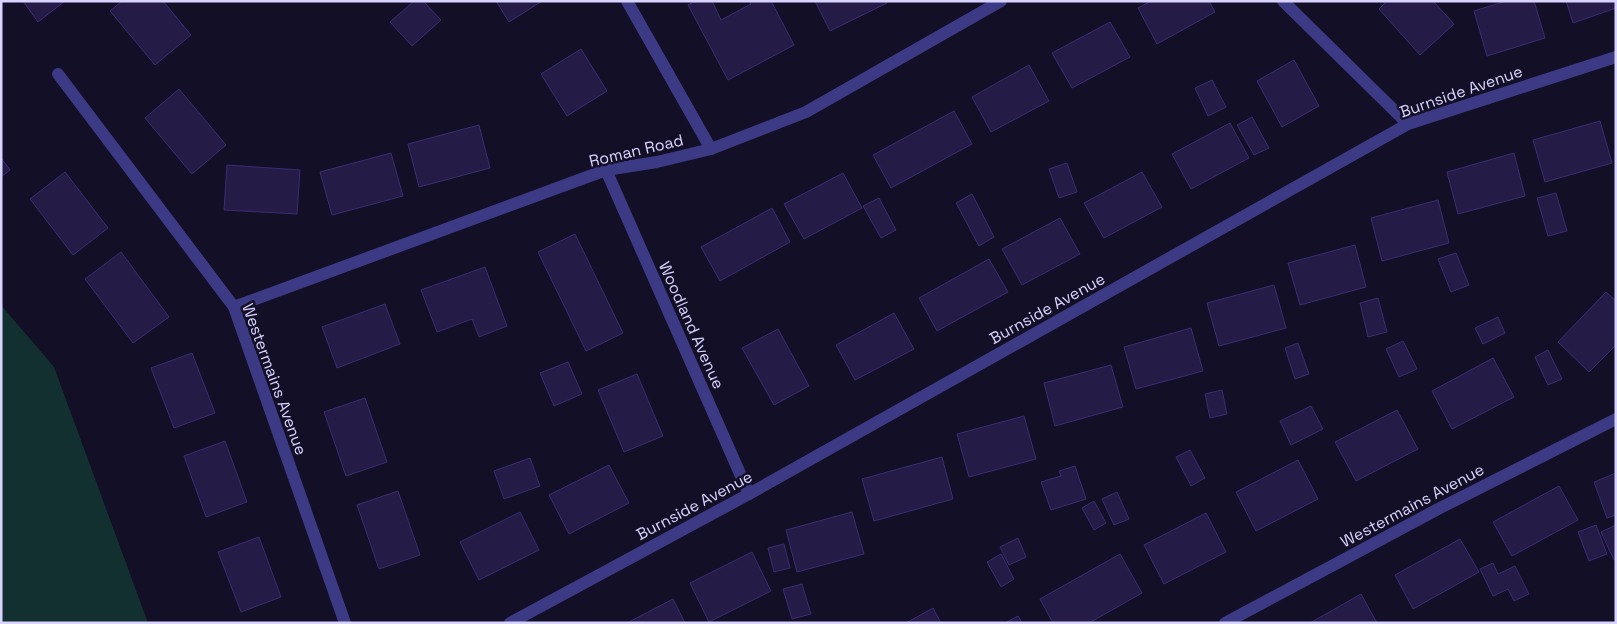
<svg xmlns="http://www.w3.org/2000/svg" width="1617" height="624" font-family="'Space Grotesk',sans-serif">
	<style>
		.green { fill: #12302f }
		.building { fill: #241b47; stroke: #3b2d73 }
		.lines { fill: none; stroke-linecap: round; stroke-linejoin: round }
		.minor { stroke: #3d3a85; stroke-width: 12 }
		.labels { text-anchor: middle; stroke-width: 5; stroke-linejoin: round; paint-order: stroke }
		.street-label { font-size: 16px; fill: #d9d4ff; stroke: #130f26 }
	</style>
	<rect width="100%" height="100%" fill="#130f26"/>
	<path class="green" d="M1,305L54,367L148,623H1Z"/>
	<g class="building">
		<path d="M23,1H65L38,22Z"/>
		<path d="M122,1H163L191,35L155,65L110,11Z"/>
		<path d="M414,1H423L441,20L412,46L390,22Z"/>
		<path d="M496,1H542L509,22Z"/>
		<path d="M695,1H712L721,20L751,4L749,1H771L794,45L728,80L688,5Z"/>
		<path d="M815,1H886L887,3L830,31Z"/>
		<path d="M1151,1H1209L1215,12L1157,44L1138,8Z"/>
		<path d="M1387,1H1433L1454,24L1420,55L1379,9Z"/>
		<path d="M1506,1H1534L1545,38L1487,56L1474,11Z"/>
		<path d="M1566,1H1616V8L1573,23Z"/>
		<path d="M1110,22L1130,57L1072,88L1052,53Z"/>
		<path d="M581,49L607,91L567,116L541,74Z"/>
		<path d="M1294,60L1319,106L1282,127L1257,81Z"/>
		<path d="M1029,65L1049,101L991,132L972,97Z"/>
		<path d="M1212,80L1226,107L1208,116L1195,88Z"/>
		<path d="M179,89L226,145L192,174L145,118Z"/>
		<path d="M954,111L972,144L891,188L873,155Z"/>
		<path d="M1252,117L1269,148L1254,155L1237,125Z"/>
		<path d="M1600,121L1612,163L1545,182L1533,140Z"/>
		<path d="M1230,123L1249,158L1191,189L1172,154Z"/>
		<path d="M479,125L490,168L419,187L408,144Z"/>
		<path d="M391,153L403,196L332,215L320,172Z"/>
		<path d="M1514,153L1525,196L1458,214L1447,172Z"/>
		<path d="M1,158L10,170L1,177Z"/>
		<path d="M1067,163L1077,192L1059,198L1049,169Z"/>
		<path d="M227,165L300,170L297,214L224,210Z"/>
		<path d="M65,172L108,228L73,255L30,199Z"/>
		<path d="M1142,172L1162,207L1104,238L1084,203Z"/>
		<path d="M843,173L862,208L804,239L784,204Z"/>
		<path d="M1556,193L1567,231L1548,236L1537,198Z"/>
		<path d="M972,194L994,237L979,246L956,203Z"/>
		<path d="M879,198L896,230L881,238L863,206Z"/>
		<path d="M1438,200L1449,243L1382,261L1371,218Z"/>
		<path d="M772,208L790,242L720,281L701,247Z"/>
		<path d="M1060,218L1080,254L1022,285L1002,249Z"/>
		<path d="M575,234L623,333L586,351L538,252Z"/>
		<path d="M1355,245L1366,287L1300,305L1288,263Z"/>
		<path d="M121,252L169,317L133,343L85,279Z"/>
		<path d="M1456,253L1469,285L1451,292L1438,259Z"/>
		<path d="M989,259L1008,292L937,331L919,298Z"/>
		<path d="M485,267L507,326L479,337L472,319L437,332L421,290Z"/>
		<path d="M1274,285L1286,328L1219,346L1207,303Z"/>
		<path d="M1606,292L1616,301V345L1589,372L1558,342Z"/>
		<path d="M1378,298L1387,332L1368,337L1360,303Z"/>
		<path d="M385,304L400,344L337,368L322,327Z"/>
		<path d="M894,313L914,349L855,380L836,345Z"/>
		<path d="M1498,317L1505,333L1483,344L1475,328Z"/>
		<path d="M1191,328L1203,371L1136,389L1124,347Z"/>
		<path d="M778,329L809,386L774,405L742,348Z"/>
		<path d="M1403,341L1417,369L1399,377L1386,349Z"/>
		<path d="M1298,343L1309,374L1295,379L1285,348Z"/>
		<path d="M1548,350L1562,379L1548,385L1535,357Z"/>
		<path d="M192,353L215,413L174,428L151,368Z"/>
		<path d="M1493,358L1514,397L1452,429L1432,391Z"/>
		<path d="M568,362L582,394L554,406L540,373Z"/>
		<path d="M1111,365L1123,407L1055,426L1044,383Z"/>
		<path d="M637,374L663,436L624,452L598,390Z"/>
		<path d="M1222,390L1227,414L1210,418L1205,394Z"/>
		<path d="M365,398L387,462L346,476L324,412Z"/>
		<path d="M1311,406L1323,429L1291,445L1280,421Z"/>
		<path d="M1397,410L1418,449L1356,481L1335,442Z"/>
		<path d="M1024,416L1036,459L969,477L957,434Z"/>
		<path d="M225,441L247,502L206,517L184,456Z"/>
		<path d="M1190,450L1205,478L1191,486L1176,457Z"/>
		<path d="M942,457L953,499L874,521L862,479Z"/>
		<path d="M530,458L540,486L504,499L494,471Z"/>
		<path d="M1298,460L1318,499L1256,531L1236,492Z"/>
		<path d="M609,465L629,503L569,534L549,495Z"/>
		<path d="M1075,466L1086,499L1051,510L1041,482L1061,476L1059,471Z"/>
		<path d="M1616,473V515L1607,518L1594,482Z"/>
		<path d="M1559,486L1578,520L1512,556L1493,522Z"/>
		<path d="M398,491L420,555L379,569L357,505Z"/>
		<path d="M1117,492L1129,519L1114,525L1102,499Z"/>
		<path d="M1094,501L1106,523L1094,530L1082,508Z"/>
		<path d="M520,512L539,550L479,580L460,542Z"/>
		<path d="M852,512L864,554L797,572L786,530Z"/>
		<path d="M1206,513L1226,552L1164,584L1144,545Z"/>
		<path d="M1596,525L1607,554L1589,561L1578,532Z"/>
		<path d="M1616,525V559L1614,560L1601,532Z"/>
		<path d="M259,537L281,597L241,612L218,552Z"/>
		<path d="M1018,538L1026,557L1009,565L1000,547Z"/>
		<path d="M1460,539L1479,572L1413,609L1395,575Z"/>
		<path d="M784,544L790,568L774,572L768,548Z"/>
		<path d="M752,552L771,591L709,622L690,583Z"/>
		<path d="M1001,554L1014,579L1001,587L987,562Z"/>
		<path d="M1120,554L1142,593L1089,623H1053L1040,599Z"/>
		<path d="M1493,563L1498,574L1515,566L1529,594L1514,601L1508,589L1493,596L1480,569Z"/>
		<path d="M802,584L811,614L792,619L783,589Z"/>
		<path d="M1361,594L1377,623H1310Z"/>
		<path d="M673,599L685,623H627Z"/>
		<path d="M933,608L941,623H906Z"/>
		<path d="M1018,616L1022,623H1005Z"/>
	</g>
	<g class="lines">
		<g class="minor">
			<path d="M627,1L711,149"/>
			<path d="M1283,1L1408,124"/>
			<path d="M58,74L234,307L345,623"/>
			<path d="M606,170L749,494"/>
			<path d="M234,307L606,170L657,162L711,149L806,112L1001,1"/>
			<path d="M510,623L749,494L1408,124L1616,57"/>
			<path d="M1225,623L1440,508L1616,419"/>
		</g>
	</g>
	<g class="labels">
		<g class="street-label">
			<text transform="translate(1461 91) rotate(-19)" y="6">Burnside Avenue</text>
			<text transform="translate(636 150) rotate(-13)" y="6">Roman Road</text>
			<text transform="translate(1047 308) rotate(-29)" y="6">Burnside Avenue</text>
			<text transform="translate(692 325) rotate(66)" y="6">Woodland Avenue</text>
			<text transform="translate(275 379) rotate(70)" y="6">Westermains Avenue</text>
			<text transform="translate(694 505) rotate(-28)" y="6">Burnside Avenue</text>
			<text transform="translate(1412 505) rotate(-28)" y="6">Westermains Avenue</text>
		</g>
	</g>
	<rect width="1617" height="624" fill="none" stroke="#d9d4ff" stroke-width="5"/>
</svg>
